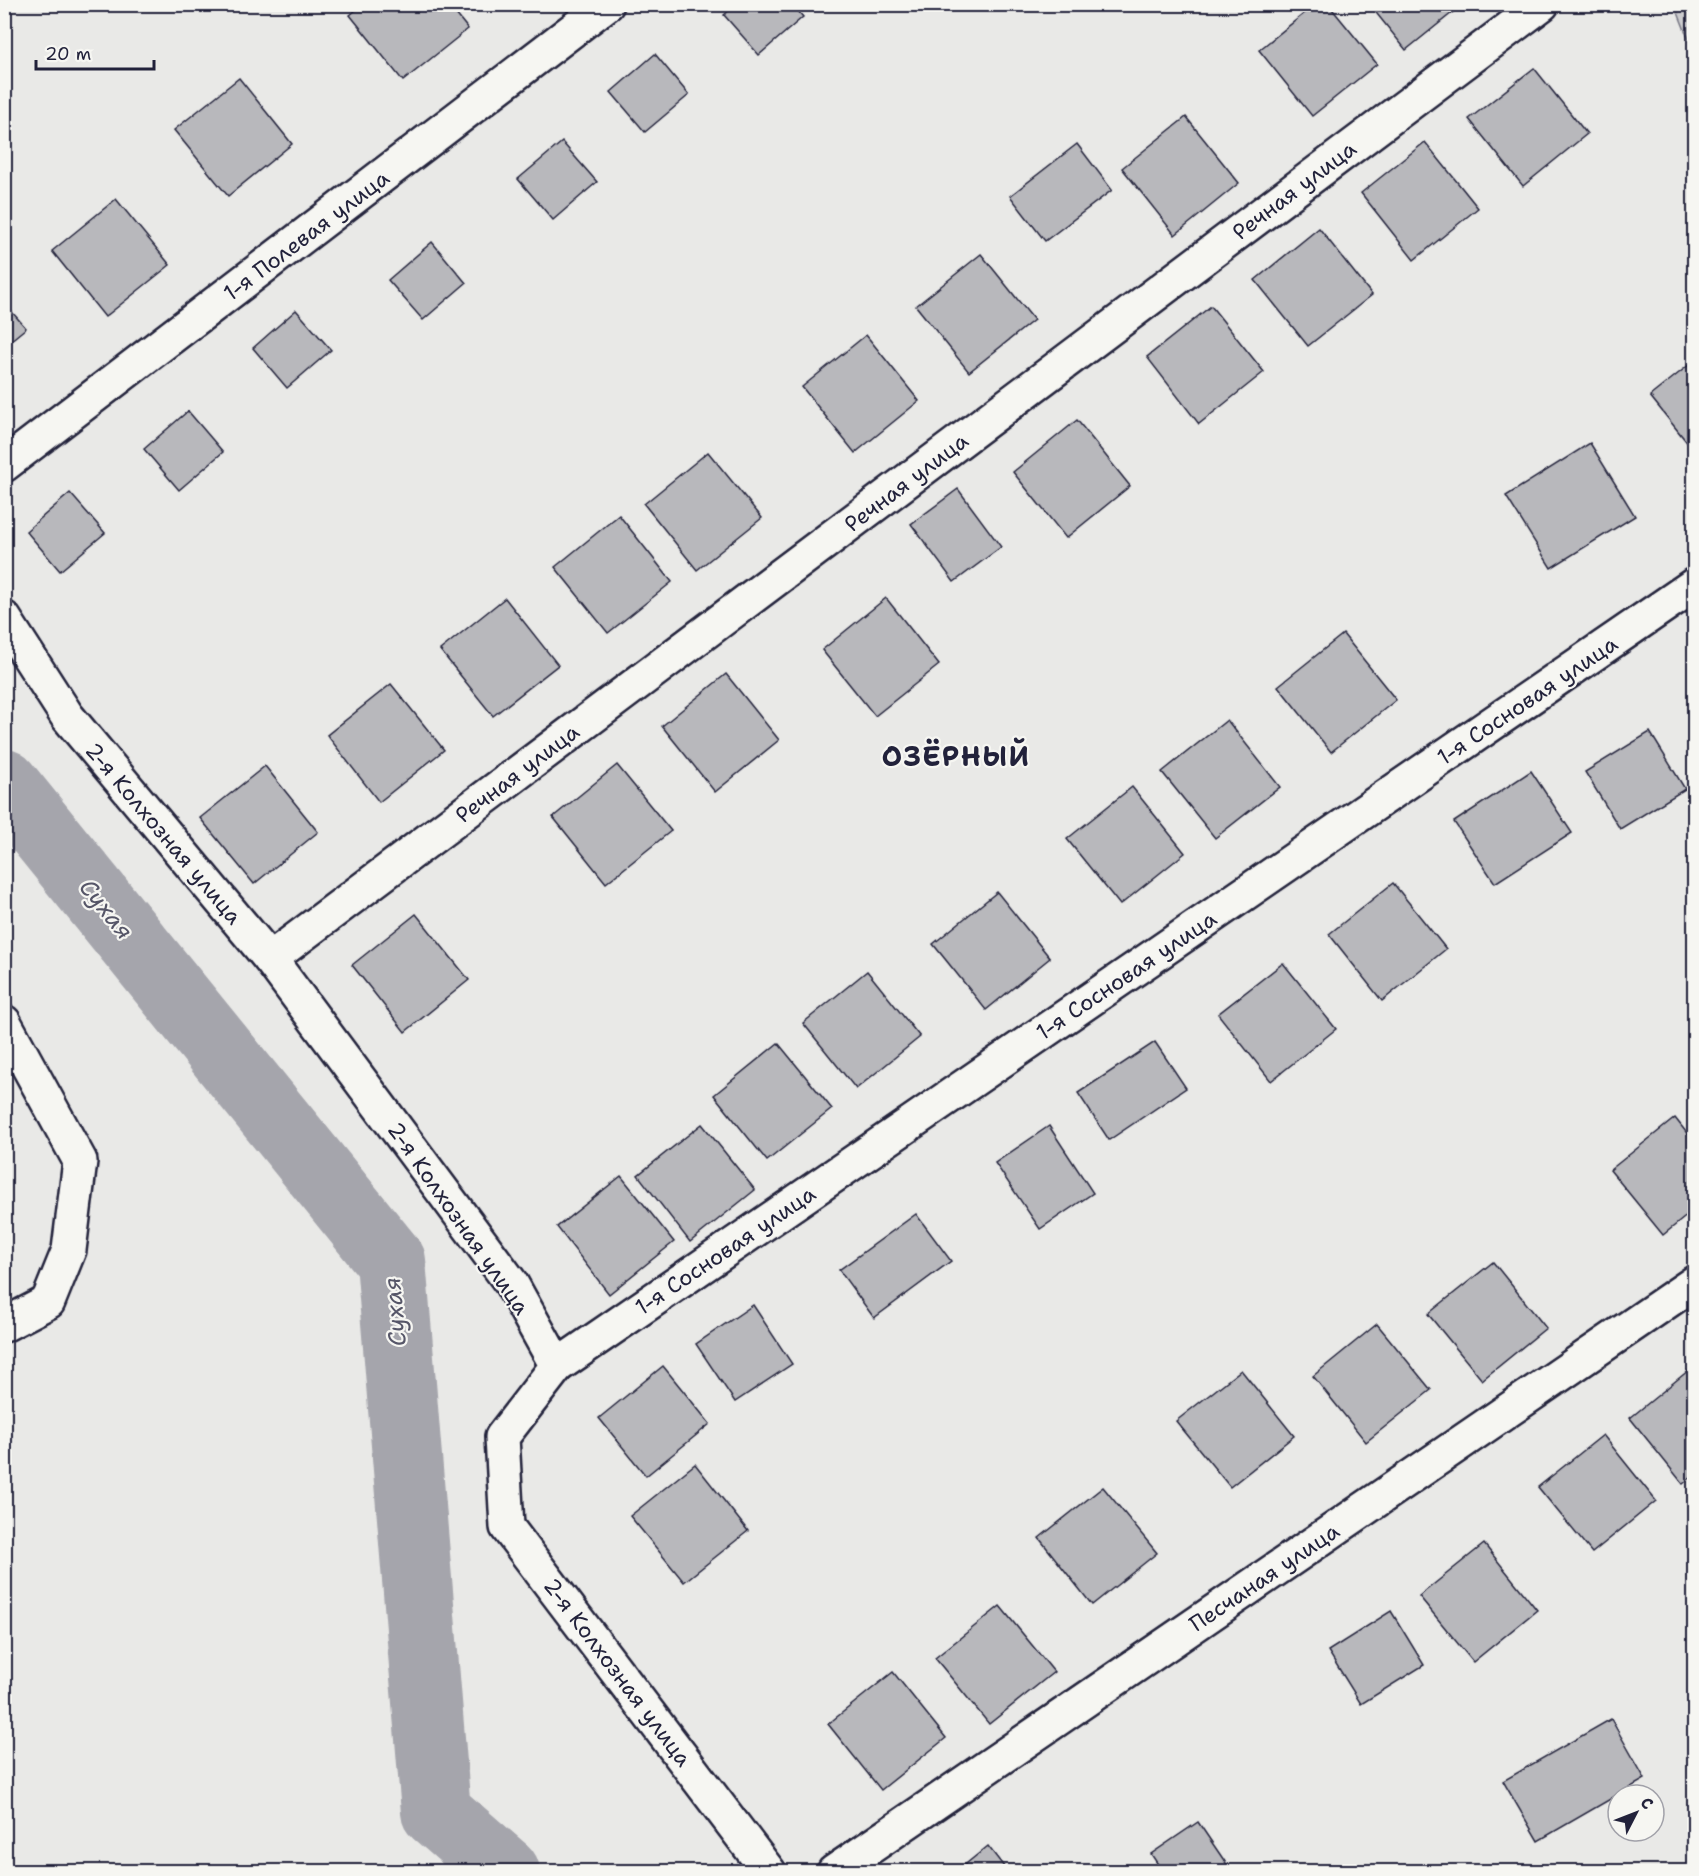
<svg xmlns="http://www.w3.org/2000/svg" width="1699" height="1876" font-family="'Shantell Sans',sans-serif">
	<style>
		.forest { fill: url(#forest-firs); stroke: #777784; stroke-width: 1.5 }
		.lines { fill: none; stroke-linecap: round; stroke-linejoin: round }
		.river { stroke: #a5a5ac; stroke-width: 70 }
		.building { fill: #b8b8bc; stroke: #22223b; stroke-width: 1.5 }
		.minor-casing { stroke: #22223b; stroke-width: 38 }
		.minor { stroke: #f6f6f2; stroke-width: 33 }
		.labels { text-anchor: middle; stroke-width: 4.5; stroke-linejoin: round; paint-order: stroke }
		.street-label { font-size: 22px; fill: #22223b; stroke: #f6f6f2 }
		.water-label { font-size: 24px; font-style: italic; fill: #565668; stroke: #f6f6f2 }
		.district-label { font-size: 28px; font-weight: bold; letter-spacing: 1.5px; fill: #22223b; stroke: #f6f6f2 }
	</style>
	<defs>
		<pattern id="forest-firs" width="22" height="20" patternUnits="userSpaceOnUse" patternTransform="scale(1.5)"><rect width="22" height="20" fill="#ccccce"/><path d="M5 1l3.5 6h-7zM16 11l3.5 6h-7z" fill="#afafb2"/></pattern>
	</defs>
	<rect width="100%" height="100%" fill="#e9e9e7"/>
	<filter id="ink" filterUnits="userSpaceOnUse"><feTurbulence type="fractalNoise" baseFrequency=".0167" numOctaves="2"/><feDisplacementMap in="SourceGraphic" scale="12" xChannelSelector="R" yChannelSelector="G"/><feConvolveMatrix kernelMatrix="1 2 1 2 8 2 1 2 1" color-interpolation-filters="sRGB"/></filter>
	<g filter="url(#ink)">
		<path class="forest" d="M1675,5H1694V53Z"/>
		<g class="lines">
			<path class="river" d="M4,784L391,1261L436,1812L505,1872"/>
		</g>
		<g class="building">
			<path d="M363,4H448L468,29L403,81L350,15Z"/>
			<path d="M736,4H792L803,17L759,55L724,15Z"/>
			<path d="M1316,4H1328L1377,64L1312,116L1259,50Z"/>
			<path d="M1369,4H1463L1406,50Z"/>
			<path d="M655,54L689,95L645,132L611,92Z"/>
			<path d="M1534,68L1587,134L1523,186L1469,119Z"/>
			<path d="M239,78L292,144L228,196L174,130Z"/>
			<path d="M1186,117L1239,183L1175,235L1122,168Z"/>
			<path d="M562,142L597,182L553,220L518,179Z"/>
			<path d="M1425,142L1478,208L1414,260L1361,193Z"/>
			<path d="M1077,144L1112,190L1045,241L1010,196Z"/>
			<path d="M116,199L170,265L105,317L52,251Z"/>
			<path d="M1319,228L1372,295L1308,346L1255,280Z"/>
			<path d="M432,242L466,283L423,320L388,280Z"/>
			<path d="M981,254L1034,320L969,372L916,306Z"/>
			<path d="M4,303L26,328L4,346Z"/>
			<path d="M1211,306L1264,372L1199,424L1147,357Z"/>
			<path d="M296,310L331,350L287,388L253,348Z"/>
			<path d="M866,335L919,401L855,453L802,387Z"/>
			<path d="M1694,361V451L1650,396Z"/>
			<path d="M188,411L223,452L179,490L144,449Z"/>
			<path d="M1077,420L1130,486L1066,538L1013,472Z"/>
			<path d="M1590,443L1635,516L1551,568L1506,496Z"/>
			<path d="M708,452L762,518L697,570L644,504Z"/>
			<path d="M958,489L1001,547L954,582L911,524Z"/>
			<path d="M70,493L105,533L60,571L26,531Z"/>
			<path d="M619,515L672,582L608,633L555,567Z"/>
			<path d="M505,598L558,665L493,716L440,650Z"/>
			<path d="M886,598L939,665L875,716L822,650Z"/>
			<path d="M1343,634L1396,700L1331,752L1278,686Z"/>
			<path d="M726,674L779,740L715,792L662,726Z"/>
			<path d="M391,684L444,750L379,802L327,735Z"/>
			<path d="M1227,720L1280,787L1215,838L1162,772Z"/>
			<path d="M1650,732L1685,789L1620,829L1585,772Z"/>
			<path d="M617,765L671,831L606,883L553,817Z"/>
			<path d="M265,766L318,832L254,884L200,818Z"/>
			<path d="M1531,771L1572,833L1495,883L1454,822Z"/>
			<path d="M1132,787L1185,853L1120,905L1067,839Z"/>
			<path d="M1393,883L1446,949L1382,1001L1329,934Z"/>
			<path d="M997,892L1050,958L986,1010L933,944Z"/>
			<path d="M416,914L469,980L405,1032L352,965Z"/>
			<path d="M1283,963L1336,1029L1271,1081L1218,1014Z"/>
			<path d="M867,971L920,1037L856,1089L803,1023Z"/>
			<path d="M1155,1042L1186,1088L1109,1140L1078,1093Z"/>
			<path d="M778,1043L832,1109L767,1161L714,1095Z"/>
			<path d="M1675,1118L1694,1142V1210L1663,1235L1610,1170Z"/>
			<path d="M702,1124L755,1190L690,1242L638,1175Z"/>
			<path d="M1049,1126L1093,1193L1040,1229L995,1163Z"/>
			<path d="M621,1176L674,1242L609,1294L557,1227Z"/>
			<path d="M916,1214L951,1261L874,1318L839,1270Z"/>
			<path d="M1493,1262L1546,1328L1482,1380L1428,1314Z"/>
			<path d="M753,1305L792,1364L735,1402L696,1344Z"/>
			<path d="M1377,1324L1431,1390L1366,1442L1313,1376Z"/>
			<path d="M663,1366L710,1424L646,1476L599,1418Z"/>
			<path d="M1694,1366V1475L1683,1484L1630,1418Z"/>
			<path d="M1241,1370L1294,1436L1230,1487L1176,1421Z"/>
			<path d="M1603,1435L1656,1501L1592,1553L1538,1487Z"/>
			<path d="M695,1464L748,1531L684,1582L630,1516Z"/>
			<path d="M1103,1487L1157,1553L1092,1605L1039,1538Z"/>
			<path d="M1484,1544L1537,1610L1473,1662L1419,1596Z"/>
			<path d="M1000,1606L1054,1672L989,1724L935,1658Z"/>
			<path d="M1391,1611L1424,1665L1361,1704L1328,1651Z"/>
			<path d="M893,1672L946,1738L881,1790L828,1724Z"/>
			<path d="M1611,1719L1645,1779L1538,1841L1503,1781Z"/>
			<path d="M1198,1822L1232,1872H1163L1151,1854Z"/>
			<path d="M988,1846L1008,1872H956Z"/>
		</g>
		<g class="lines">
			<defs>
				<g id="minor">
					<path d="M4,465L607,4"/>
					<path d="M4,618L67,716L270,959L511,1283L557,1366L502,1437L507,1527L769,1872"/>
					<path d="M270,959L1542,4"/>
					<path d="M4,1022L80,1161L69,1250L48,1302L4,1325"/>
					<path d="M557,1366L1694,585"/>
					<path d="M834,1872L1694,1283"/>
				</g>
			</defs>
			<use href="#minor" class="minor-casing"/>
			<use href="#minor" class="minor"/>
		</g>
	</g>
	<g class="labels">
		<g class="street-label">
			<text transform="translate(1294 190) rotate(-37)" y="8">Речная улица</text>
			<text transform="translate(306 235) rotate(-37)" y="8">1-я Полевая улица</text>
			<text transform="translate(906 482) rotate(-37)" y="8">Речная улица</text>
			<text transform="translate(1527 700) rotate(-34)" y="8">1-я Сосновая улица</text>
			<text transform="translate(517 773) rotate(-37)" y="8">Речная улица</text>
			<text transform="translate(164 833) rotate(50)" y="8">2-я Колхозная улица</text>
			<text transform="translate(1126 975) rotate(-34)" y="8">1-я Сосновая улица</text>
			<text transform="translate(459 1218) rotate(55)" y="8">2-я Колхозная улица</text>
			<text transform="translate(725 1250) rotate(-34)" y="8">1-я Сосновая улица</text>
			<text transform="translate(1264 1577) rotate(-34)" y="8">Песчаная улица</text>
			<text transform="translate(618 1672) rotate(53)" y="8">2-я Колхозная улица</text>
		</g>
		<g class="water-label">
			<text transform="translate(106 909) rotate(51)" y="8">Сухая</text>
			<text transform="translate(395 1312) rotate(-95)" y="8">Сухая</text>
		</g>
		<g class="district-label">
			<text x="956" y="766">ОЗЁРНЫЙ</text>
		</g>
	</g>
	<rect width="1699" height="1876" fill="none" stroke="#f6f6f2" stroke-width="24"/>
	<rect x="12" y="12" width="1675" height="1852" fill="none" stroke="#22223b" stroke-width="2" filter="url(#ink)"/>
	<g transform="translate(1636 1813) rotate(48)"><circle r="28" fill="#f6f6f2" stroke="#a1a1a9" stroke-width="1.5"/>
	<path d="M0-4.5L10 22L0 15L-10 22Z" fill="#22223b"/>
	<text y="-9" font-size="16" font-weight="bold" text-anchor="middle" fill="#22223b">С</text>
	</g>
	<path d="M36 60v9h118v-9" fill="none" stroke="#22223b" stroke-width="3"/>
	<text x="45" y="60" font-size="18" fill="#22223b" stroke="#f6f6f2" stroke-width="4.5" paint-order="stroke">20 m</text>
</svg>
